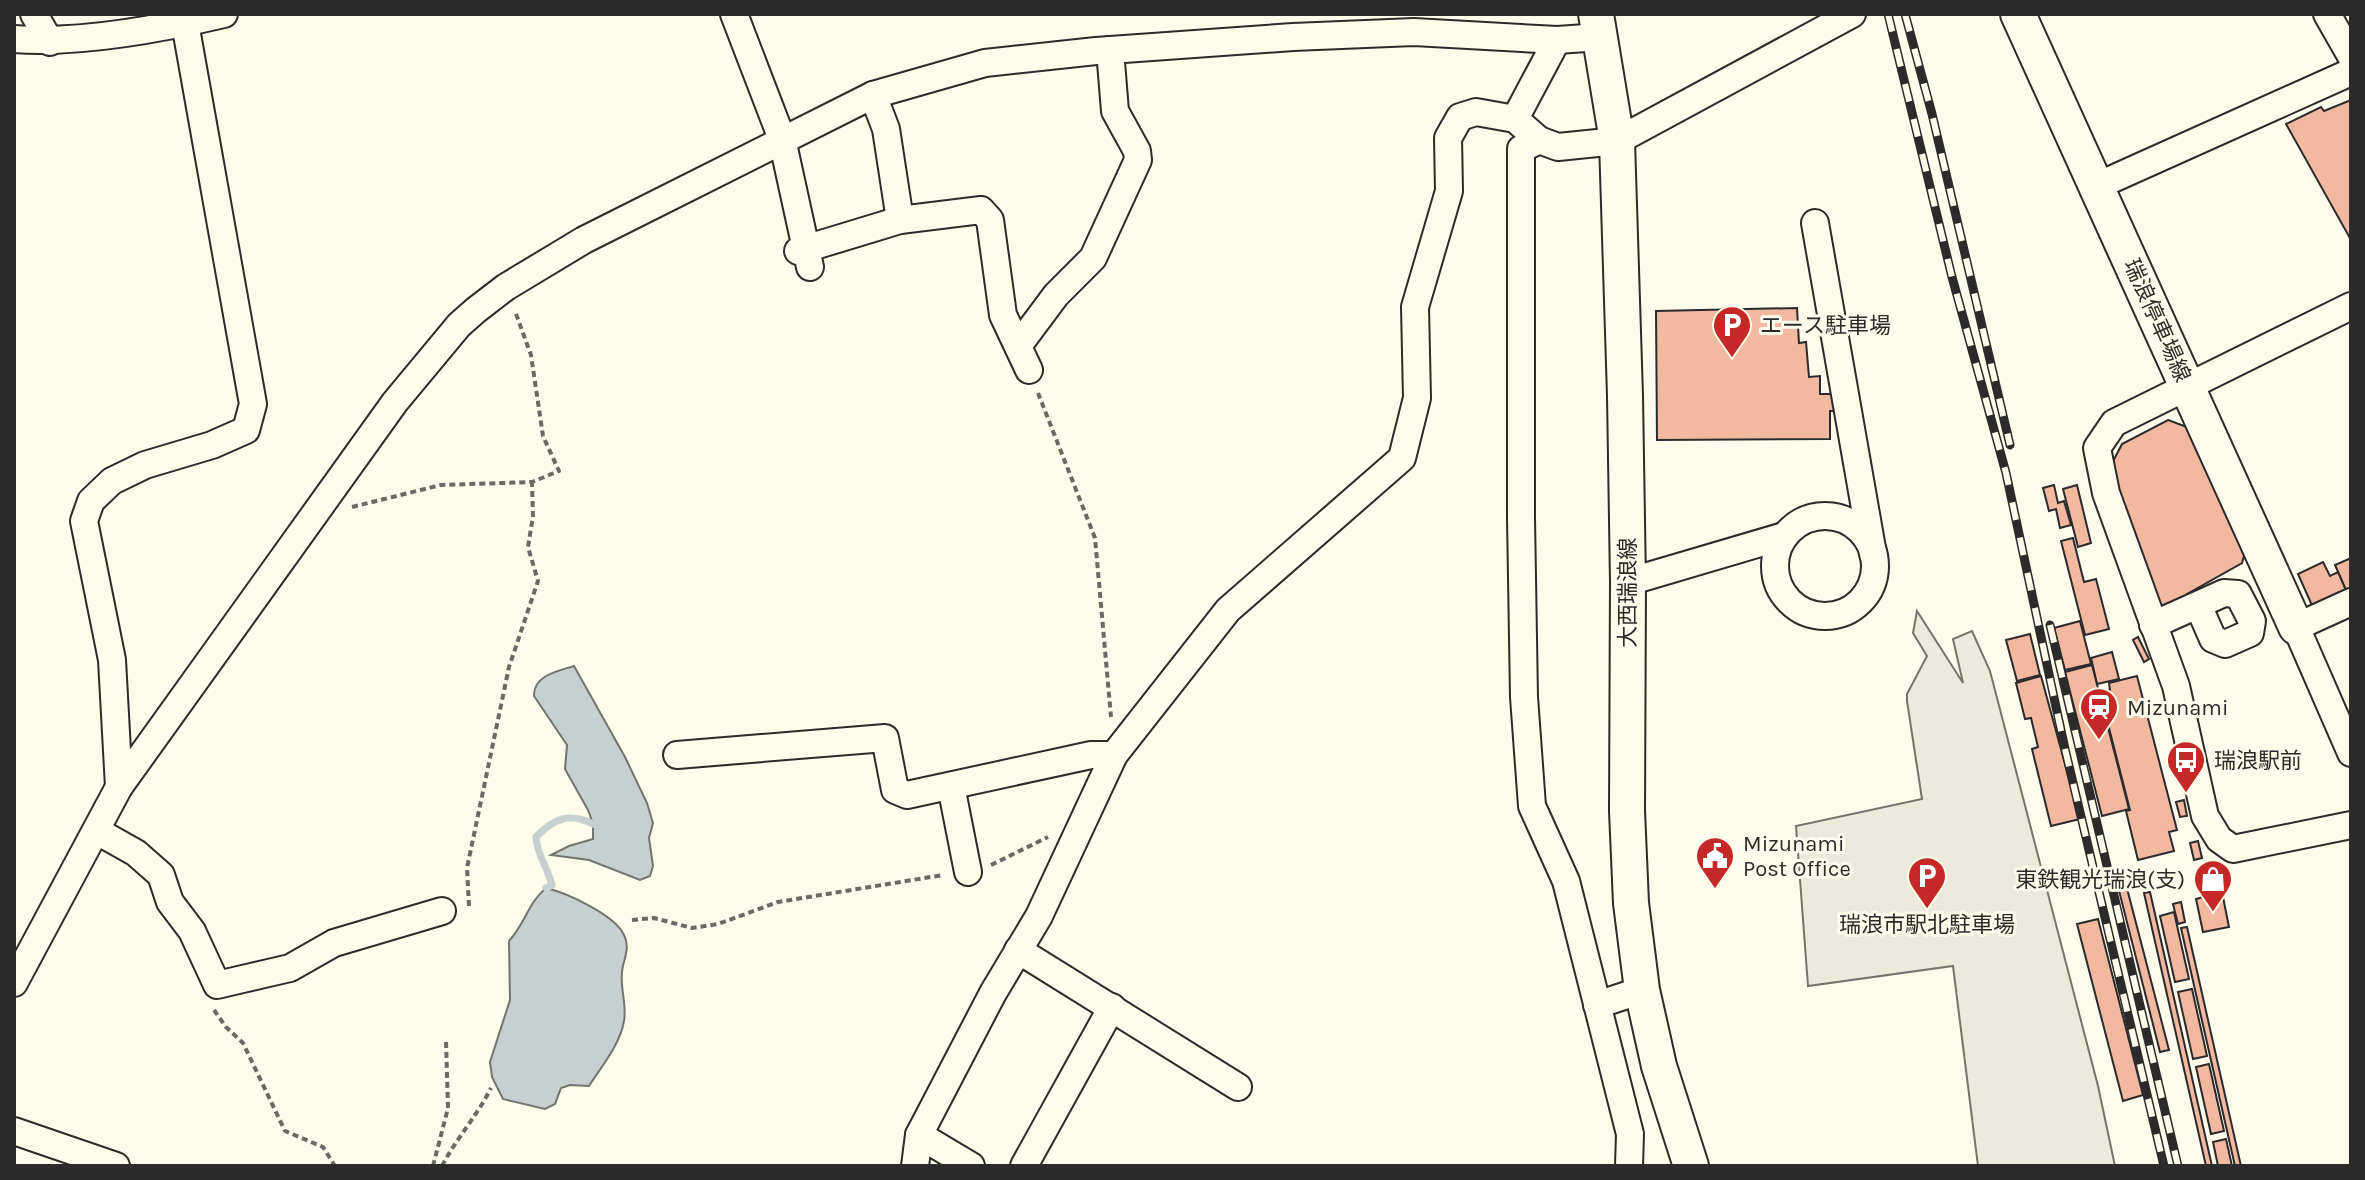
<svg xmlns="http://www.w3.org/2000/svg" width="2365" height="1180" font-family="Karla,'Noto Sans JP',sans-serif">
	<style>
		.parking { fill: #eceadb; stroke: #74746e; stroke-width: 2 }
		.water { fill: #c7d0d0; stroke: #74746e; stroke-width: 2 }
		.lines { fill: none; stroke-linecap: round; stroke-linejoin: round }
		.stream { stroke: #c7d0d0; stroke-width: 7 }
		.building { fill: #f2b8a0; stroke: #2b2b2b; stroke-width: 2 }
		.minor-casing { stroke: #2b2b2b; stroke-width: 30 }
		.major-casing { stroke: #2b2b2b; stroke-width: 38 }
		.path { stroke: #6a6964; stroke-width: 4; stroke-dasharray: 6 4; stroke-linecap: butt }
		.minor { stroke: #fdfbea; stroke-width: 26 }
		.major { stroke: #fdfbea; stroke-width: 34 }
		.rail-casing { stroke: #2b2b2b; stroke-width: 9 }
		.rail { stroke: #fdfbea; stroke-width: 6; stroke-dasharray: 18; stroke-linecap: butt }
		.labels { text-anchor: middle; stroke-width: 6; stroke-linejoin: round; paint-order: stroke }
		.street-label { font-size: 22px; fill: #2b2b2b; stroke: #fdfbea }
		.poi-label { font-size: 22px; fill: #2b2b2b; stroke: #fdfbea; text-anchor: start }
	</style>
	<rect width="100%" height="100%" fill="#fdfbea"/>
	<path class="parking" d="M1917,611L1963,683L1953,639L1972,631L1990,671L2098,1086L2115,1166H1978L1953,966L1808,986L1796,826L1922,799L1907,701V694L1927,656L1913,633Z"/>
	<g class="water">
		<path d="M574,666L625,757L647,803L653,823L649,838L653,866L650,876L640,880L589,860L551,855L569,846L593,839V824L588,810L565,769L567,745L534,696C533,675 559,671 574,666Z"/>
		<path d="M546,888C567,893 615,915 624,935C631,949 623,959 622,972C620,988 627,1005 624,1021C620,1045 601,1067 589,1086L570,1085L561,1088L555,1104L545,1109L503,1099L492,1077L490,1062L510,1000L509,941C525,924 528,903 546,888Z"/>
	</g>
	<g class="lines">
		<path class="stream" d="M546,888L552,885C548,869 536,852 536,837C553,819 569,812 593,824"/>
	</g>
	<g class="building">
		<path d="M2351,100V240L2286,124L2321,107L2324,111Z"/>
		<path d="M1797,308L1799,343L1806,342L1809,377L1820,376V394H1837L1839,411H1830V439L1657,440L1656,311Z"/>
		<path d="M2168,420L2195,430L2232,529L2237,527L2246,549L2242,563L2187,594L2189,597L2168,608L2158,604L2151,585L2153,584L2134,531L2130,534L2109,469L2122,444Z"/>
		<path d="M2054,485L2058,503L2064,501L2071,525L2060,528L2056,509L2049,511L2043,488Z"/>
		<path d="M2077,485L2091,543L2078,547L2063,489Z"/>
		<path d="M2073,538L2084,582L2096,579L2109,629L2085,635L2061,541Z"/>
		<path d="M2351,558V593L2348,595L2335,565Z"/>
		<path d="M2323,562L2330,576L2338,572L2348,595L2314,610L2298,574Z"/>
		<path d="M2080,621L2091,664L2065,670L2054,628Z"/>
		<path d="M2030,634L2040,675L2017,681L2006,640Z"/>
		<path d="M2138,637L2149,659L2144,662L2133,640Z"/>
		<path d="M2112,652L2119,679L2097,684L2091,658Z"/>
		<path d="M2092,665L2129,809L2102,816L2065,672Z"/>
		<path d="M2041,676L2080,819L2051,826L2032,749L2038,747L2031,718L2025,719L2016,683Z"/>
		<path d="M2137,676L2177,830L2169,832L2174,851L2138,860L2126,811L2130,810L2100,693L2110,690L2109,683Z"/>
		<path d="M2184,800L2187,816L2180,817L2176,802Z"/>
		<path d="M2198,841L2202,858L2194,860L2190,843Z"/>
		<path d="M2123,873L2169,1050L2160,1052L2115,875Z"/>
		<path d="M2150,892L2212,1166H2206L2144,893Z"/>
		<path d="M2222,892L2229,927L2203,932L2196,899Z"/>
		<path d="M2181,902L2185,922L2178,924L2173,904Z"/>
		<path d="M2174,912L2189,979L2175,982L2160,916Z"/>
		<path d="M2098,919L2143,1095L2123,1101L2077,924Z"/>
		<path d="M2187,927L2241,1166H2235L2181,928Z"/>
		<path d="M2192,989L2207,1056L2193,1059L2178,992Z"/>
		<path d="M2209,1064L2224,1131L2211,1134L2196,1067Z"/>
		<path d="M2226,1139L2232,1166H2218L2213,1142Z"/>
	</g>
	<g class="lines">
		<defs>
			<g id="minor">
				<path d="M34,14L50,42"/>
				<path d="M734,14L782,139L810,267"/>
				<path d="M2327,14L2351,56"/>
				<path d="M14,39C79,44 160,29 224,14"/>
				<path d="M873,95L886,129L900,220"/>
				<path d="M1515,119L1557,40"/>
				<path d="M1539,140L1558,147L1617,141L1852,14"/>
				<path d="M2097,186L2351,72"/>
				<path d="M1815,223L1873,554"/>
				<path d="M798,251L900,220L981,210L990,220L1003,315L1029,370"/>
				<path d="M2351,306L2114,423L2097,448L2106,493L2176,686L2205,816L2219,839L2233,849L2351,825"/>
				<path d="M1018,346L1056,295L1093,258L1138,160L1137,151L1115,111L1110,50"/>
				<circle cx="1825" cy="566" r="50"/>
				<path d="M1628,582L1784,536"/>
				<path d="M2351,602L2296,627L2351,753"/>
				<path d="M2153,625L2224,593L2238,594L2252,621L2250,633L2225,644L2213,639L2198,605"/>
				<path d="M677,755L885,738L895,790L907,795L1091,755H1114"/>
				<path d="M951,786L968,872"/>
				<path d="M119,787L112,660L84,521L91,501L112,481L145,465L212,445L246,430L253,404L185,23"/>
				<path d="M97,831L136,853L161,875L170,902L192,931L217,985L290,968L334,943L442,911"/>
				<path d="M1018,950L1238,1087"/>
				<path d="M14,983L119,787L395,402L459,325L476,310L506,287L584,240L873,95L985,63L1096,51L1293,37L1414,32L1557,40L1601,37"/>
				<path d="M1597,1005L1642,990"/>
				<path d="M14,1131L116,1166"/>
				<path d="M919,1135L971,1166"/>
				<path d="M915,1166L919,1135L993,993L1039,916L1114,755L1228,610L1402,458L1417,398L1415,307L1449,191L1448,138L1460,117L1476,112L1515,119L1539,140L1521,149V518L1524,697L1532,806L1566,881L1630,1134L1629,1166"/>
				<path d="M1024,1166L1112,1007"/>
			</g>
			<g id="major">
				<path d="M1596,14L1617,141L1625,396L1628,582L1627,811L1631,903L1642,990L1659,1066L1691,1166"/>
				<path d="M2018,14L2296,627"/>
			</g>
		</defs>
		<use href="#minor" class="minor-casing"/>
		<use href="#major" class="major-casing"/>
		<g class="path">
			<path d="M1038,393L1095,538L1111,717"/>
			<path d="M352,507L441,485L532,482L559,471L543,436L531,355L515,311"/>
			<path d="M991,865L1048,837"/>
			<path d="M469,906L467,868L509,667L538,581L528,547L533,516L532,482"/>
			<path d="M632,920L654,918L692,928L718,924L778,902L943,875"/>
			<path d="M214,1010L226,1027L243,1043L285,1131L323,1147L335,1166"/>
			<path d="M433,1166L448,1108L446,1040"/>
			<path d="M442,1166C456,1139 477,1116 491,1088"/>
		</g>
		<use href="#minor" class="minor"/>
		<use href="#major" class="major"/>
		<defs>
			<g id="rail">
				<path d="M1888,14L1952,277L2006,473L2065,749L2164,1166"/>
				<path d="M1905,14L1932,114L2010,445"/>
				<path d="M2050,625L2178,1166"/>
			</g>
		</defs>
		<use href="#rail" class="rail-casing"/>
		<use href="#rail" class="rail"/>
	</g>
	<defs>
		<symbol id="parking-pin" viewBox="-11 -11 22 30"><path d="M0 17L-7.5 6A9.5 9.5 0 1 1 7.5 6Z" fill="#c62828" stroke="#fdfbea"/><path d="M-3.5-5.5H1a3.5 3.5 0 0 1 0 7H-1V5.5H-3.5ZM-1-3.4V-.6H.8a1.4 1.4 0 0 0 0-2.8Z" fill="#fff"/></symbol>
		<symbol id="station-pin" viewBox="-11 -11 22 30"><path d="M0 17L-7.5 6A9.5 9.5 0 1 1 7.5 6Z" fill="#c62828" stroke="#fdfbea"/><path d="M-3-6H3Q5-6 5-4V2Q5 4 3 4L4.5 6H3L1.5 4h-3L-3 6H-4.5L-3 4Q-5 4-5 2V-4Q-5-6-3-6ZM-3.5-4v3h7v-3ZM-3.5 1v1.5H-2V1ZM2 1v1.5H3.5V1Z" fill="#fff"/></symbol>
		<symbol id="bus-pin" viewBox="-11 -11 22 30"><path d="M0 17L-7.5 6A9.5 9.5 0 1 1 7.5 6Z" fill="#c62828" stroke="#fdfbea"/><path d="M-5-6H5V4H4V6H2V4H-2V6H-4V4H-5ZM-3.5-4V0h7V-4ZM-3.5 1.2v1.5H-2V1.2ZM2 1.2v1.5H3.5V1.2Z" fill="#fff"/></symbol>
		<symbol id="civic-pin" viewBox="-11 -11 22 30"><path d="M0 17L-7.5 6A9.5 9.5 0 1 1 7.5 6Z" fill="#c62828" stroke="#fdfbea"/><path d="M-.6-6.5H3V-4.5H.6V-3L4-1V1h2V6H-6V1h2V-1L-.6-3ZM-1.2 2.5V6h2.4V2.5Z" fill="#fff"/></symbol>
		<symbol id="shop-pin" viewBox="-11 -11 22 30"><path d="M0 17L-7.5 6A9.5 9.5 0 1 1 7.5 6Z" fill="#c62828" stroke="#fdfbea"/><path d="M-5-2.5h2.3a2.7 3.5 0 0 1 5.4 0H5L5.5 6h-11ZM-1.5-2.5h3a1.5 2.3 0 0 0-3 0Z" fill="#fff"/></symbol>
	</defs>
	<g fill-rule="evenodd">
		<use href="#parking-pin" x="1710" y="303" width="44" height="60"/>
		<use href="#station-pin" x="2077" y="685" width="44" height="60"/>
		<use href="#bus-pin" x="2164" y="738" width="44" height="60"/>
		<use href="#civic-pin" x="1693" y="834" width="44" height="60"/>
		<use href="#parking-pin" x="1905" y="854" width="44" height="60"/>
		<use href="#shop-pin" x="2191" y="857" width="44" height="60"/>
	</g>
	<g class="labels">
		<g class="street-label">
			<text transform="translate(2158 320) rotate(66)" y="8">瑞浪停車場線</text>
			<text transform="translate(1627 593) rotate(-90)" y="8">大西瑞浪線</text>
		</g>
		<g class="poi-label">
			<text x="1760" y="333">エース駐車場</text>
			<text x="2127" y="715">Mizunami</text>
			<text x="2214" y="768">瑞浪駅前</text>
			<text x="1743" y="851">Mizunami<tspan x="1743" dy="25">Post Office</tspan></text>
			<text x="2185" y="887" text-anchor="end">東鉄観光瑞浪(支)</text>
			<text x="1927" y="932" text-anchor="middle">瑞浪市駅北駐車場</text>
		</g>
	</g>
	<rect width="2365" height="1180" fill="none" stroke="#2b2b2b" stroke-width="32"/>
</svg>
